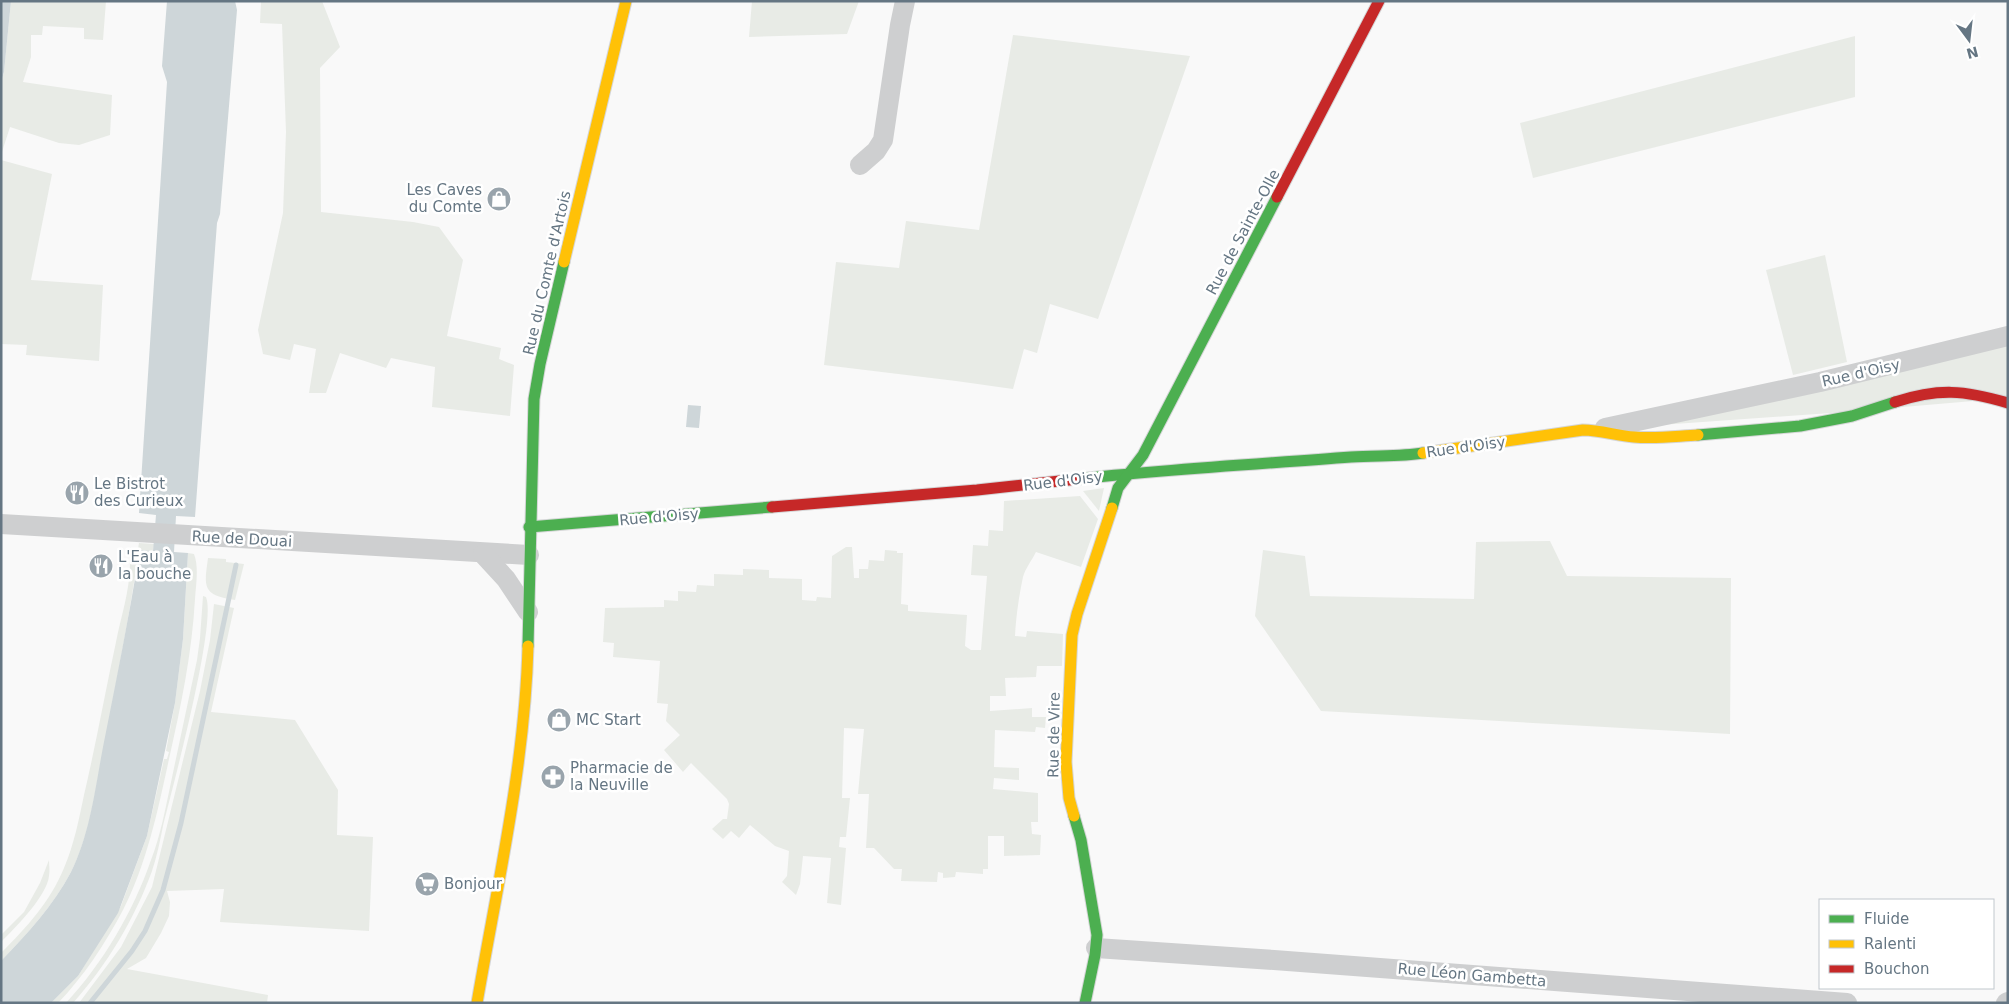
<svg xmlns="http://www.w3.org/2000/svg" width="2009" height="1004" font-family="'DejaVu Sans',sans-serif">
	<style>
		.green { fill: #e8ebe6 }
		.water { fill: #ced6d9 }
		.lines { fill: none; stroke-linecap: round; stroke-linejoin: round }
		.stream { stroke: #ced6d9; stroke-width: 5 }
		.fast-casing { stroke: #d5d6d7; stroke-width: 13 }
		.slow-casing { stroke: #d5d6d7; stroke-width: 13 }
		.jam-casing { stroke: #d5d6d7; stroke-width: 13 }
		.street { stroke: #cecfd0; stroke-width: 20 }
		.fast { stroke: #4caf50; stroke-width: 11 }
		.slow { stroke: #ffc107; stroke-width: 11 }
		.jam { stroke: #c62828; stroke-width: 11 }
		.labels { text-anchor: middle; stroke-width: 5; stroke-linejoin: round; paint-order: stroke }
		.poi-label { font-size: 15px; fill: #657683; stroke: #fff; text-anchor: start }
		.street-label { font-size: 15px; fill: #657683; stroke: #fff }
	</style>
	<rect width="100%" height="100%" fill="#f9f9f9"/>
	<g class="green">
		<path d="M11,1H106L103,40L84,39V28L43,26L42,35H31V57L23,82L112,95L110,135L79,145L59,143L10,127L1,155V82L4,72Z"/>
		<path d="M261,1H322L340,47L320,68L321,212L413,222L439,227L463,260L447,336L501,348L499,359L514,365L510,416L432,407L435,367L391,358L386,368L340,353L326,393H309L316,349L294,344L290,360L263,354L258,330L283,213L286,132L282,24L260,23Z"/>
		<path d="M752,1H859L847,34L749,37Z"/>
		<path d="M1013,35L1190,56L1098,319L1050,304L1037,353L1024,349L1013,389L956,381L824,365L836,262L899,268L906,221L979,230Z"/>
		<path d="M1855,36V97L1533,178L1520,123Z"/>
		<path d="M1,160L52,174L31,280L103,285L99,361L26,355L27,345L1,344Z"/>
		<path d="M1825,255L1847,362L1793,375L1766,270Z"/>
		<path d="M2008,343V398L1845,412L1646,426Z"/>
		<path d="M1104,488L1099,511L1083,491Z"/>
		<path d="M1080,496L1098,519L1081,567L1036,552C1032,560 1025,569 1023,577C1019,596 1016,616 1015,636L1026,637L1027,631L1063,634L1062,666H1037L1036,677L1005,678L1006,696H990V711L1032,708V717H1046L1045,728L1036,727L1035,732L995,730L994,767L1019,768V780L994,778L993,789L1038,793V822H1031L1032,834L1041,835L1040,855L1004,856V836H988V869H983V874L956,872L955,877L943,878V873L938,872L937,882L901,881L902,869H894L874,848H866L869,794H858L864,729L844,728L842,798H850L846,837H840L839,847L846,848L841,905L827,903L831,858L803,856L800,884L796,895L782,882L787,876L789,851L775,846L750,825L739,838L731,831L723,839L712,829L723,819H727L729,804L727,799L691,763L683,772L664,750L680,735L666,721L668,704L657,703L660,661L613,657L614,643L603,642L605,608L664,607V600L678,601V591L696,592L697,585L714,586V574L743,575V569L769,570V578L802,579V600L816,601L817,597L831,598L832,556L846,547H852L854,578H859V569H868L869,560L884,561L885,550L897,551V553H903L901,604L908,605V611L967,615L965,646L971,650H981L987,576L971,575L973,545L988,546L989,530L1003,531L1004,501Z"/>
		<path d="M1550,541L1567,576L1731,578L1730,734L1321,711L1255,616L1263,550L1305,556L1310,596L1474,599L1476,542Z"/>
		<path d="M139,543L154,544L153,551L139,550C129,618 116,685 103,751C95,791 90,835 71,872C53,906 28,933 1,961V953C27,927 50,902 64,868C74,845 79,819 84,795C96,744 105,693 116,642C121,615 135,576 128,548L138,549Z"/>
		<path d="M188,553L194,554C199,567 196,584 195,599C192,653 181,706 169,759C158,810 147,863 123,910C105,944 84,976 58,1003H51L78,976L121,906L147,836L164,759H167L169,752L166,751L175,703L183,639Z"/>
		<path d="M208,558L226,559V562L244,564L235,600C202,595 204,587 208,558Z"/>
		<path d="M203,596L206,597C217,623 172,790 163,826C160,841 157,856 152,871C135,918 107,965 73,1003H66C103,963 133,912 151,860C160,837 165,811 170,787C179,744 188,702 197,660L200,638Z"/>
		<path d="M214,604L234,608L211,712L295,720L338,790L337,835L373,837L369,931L220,922L224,889L167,891L170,902L169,916L161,933L146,958L127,969L268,995L267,1003H79L121,947L152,887L200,691L210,640Z"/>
		<path d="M49,860C49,865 50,871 49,876C47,896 15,928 1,942V935L24,912L40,883Z"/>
	</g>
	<g class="water">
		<path d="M1,1H11L4,72L1,82Z"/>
		<path d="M167,1H235L237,10L220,214L217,223L195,517L176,516L174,552L188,553L183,639L175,703L147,836L118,913L78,976L51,1003H1V961C28,933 53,906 71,872C90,834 95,789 103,747C116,682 129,616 140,550L153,551L156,515L139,513L167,82L162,66Z"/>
		<path d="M688,405L701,406L699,428L686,427Z"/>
	</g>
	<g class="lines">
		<path class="stream" d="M90,1003L132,951L145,931L163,890L181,823L236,565"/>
		<defs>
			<g id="fast">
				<path d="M1698,435L1800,426L1852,416L1895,402"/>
				<path d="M1078,479C1169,469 1260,464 1351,457C1375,455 1400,457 1423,453"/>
				<path d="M1112,508L1118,488L1143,455L1277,197"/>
				<path d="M529,527L772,507"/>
				<path d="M528,646L534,399L540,364L564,262"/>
				<path d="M1074,816L1081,840L1097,935L1095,955L1085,1003"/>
			</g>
			<g id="slow">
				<path d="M564,262L626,1"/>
				<path d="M1423,453L1583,430C1601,430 1617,436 1634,437C1656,439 1677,436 1698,435"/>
				<path d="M1074,816L1069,798L1066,762L1072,635L1077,614L1112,508"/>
				<path d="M477,1003C497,886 525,765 528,646"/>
			</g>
			<g id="jam">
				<path d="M1277,197L1379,1"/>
				<path d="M1895,402C1939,388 1964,390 2008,403"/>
				<path d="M772,507L977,490L1078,479"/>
			</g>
		</defs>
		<use href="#fast" class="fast-casing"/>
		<use href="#slow" class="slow-casing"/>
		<use href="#jam" class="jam-casing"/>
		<g class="street">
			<path d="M860,165L876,151L883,140L900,25L905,1"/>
			<path d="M1605,428L1820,382L2008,336"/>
			<path d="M1,524L529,555"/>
			<path d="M483,554L506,579L528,612"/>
			<path d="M1096,948L1274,960L1847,1003"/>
			<path d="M2006,1003L2008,1002"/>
		</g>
		<use href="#fast" class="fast"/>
		<use href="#slow" class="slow"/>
		<use href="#jam" class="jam"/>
	</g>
	<defs>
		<symbol id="shop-disc" viewBox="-11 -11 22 22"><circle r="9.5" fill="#99a4ac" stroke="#fff"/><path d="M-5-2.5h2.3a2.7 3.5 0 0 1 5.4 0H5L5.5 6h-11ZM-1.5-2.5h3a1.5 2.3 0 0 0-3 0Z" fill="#fff"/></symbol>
		<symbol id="restaurant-disc" viewBox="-11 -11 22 22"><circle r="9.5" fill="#99a4ac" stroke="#fff"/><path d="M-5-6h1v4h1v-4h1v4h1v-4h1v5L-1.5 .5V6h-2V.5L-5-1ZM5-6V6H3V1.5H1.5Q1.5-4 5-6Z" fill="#fff"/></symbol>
		<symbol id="pharmacy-disc" viewBox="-11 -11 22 22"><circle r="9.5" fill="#99a4ac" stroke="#fff"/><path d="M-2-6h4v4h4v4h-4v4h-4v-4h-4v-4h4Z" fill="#fff"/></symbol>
		<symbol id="supermarket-disc" viewBox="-11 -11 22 22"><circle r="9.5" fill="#99a4ac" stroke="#fff"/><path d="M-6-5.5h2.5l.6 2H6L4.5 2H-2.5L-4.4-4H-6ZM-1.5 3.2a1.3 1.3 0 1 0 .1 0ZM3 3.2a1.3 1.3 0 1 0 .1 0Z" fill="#fff"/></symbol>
	</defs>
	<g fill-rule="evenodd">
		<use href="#shop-disc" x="485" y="185" width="28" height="28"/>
		<use href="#restaurant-disc" x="63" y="479" width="28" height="28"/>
		<use href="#restaurant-disc" x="87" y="552" width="28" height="28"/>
		<use href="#shop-disc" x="545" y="706" width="28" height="28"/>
		<use href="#pharmacy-disc" x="539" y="763" width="28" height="28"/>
		<use href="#supermarket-disc" x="413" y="870" width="28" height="28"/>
	</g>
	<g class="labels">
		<g class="poi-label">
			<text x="482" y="195" text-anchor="end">Les Caves<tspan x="482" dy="17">du Comte</tspan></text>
			<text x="94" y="489">Le Bistrot<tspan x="94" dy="17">des Curieux</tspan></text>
			<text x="118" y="562">L'Eau à<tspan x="118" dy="17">la bouche</tspan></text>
			<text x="576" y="725">MC Start</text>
			<text x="570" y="773">Pharmacie de<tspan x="570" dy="17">la Neuville</tspan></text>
			<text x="444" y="889">Bonjour</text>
		</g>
		<g class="street-label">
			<text transform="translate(1243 232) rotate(-62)" y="5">Rue de Sainte-Olle</text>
			<text transform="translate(547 273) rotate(-77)" y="5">Rue du Comte d'Artois</text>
			<text transform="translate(1861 373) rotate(-13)" y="5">Rue d'Oisy</text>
			<text transform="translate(1466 447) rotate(-8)" y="5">Rue d'Oisy</text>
			<text transform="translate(1063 481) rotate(-7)" y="5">Rue d'Oisy</text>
			<text transform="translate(659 517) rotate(-5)" y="5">Rue d'Oisy</text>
			<text transform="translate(242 539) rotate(3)" y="5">Rue de Douai</text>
			<text transform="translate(1054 735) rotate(-89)" y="5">Rue de Vire</text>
			<text transform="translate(1472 975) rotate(5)" y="5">Rue Léon Gambetta</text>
		</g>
	</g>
	<rect width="2009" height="1004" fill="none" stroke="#657683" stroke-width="5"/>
	<rect x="1819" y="899" width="175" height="90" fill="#ffffff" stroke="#c1c8cd"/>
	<rect x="1829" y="915" width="25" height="8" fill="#4caf50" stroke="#c1c8cd"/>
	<text x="1864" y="924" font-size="15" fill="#657683">Fluide</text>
	<rect x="1829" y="940" width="25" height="8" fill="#ffc107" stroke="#c1c8cd"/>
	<text x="1864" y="949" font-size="15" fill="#657683">Ralenti</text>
	<rect x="1829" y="965" width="25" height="8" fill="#c62828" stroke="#c1c8cd"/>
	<text x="1864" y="974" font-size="15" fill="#657683">Bouchon</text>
	<g transform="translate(1969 40) rotate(165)" stroke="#ffffff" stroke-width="4" paint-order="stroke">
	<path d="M0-4L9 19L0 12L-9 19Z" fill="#657683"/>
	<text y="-8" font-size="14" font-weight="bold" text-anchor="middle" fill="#657683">N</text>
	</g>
</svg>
